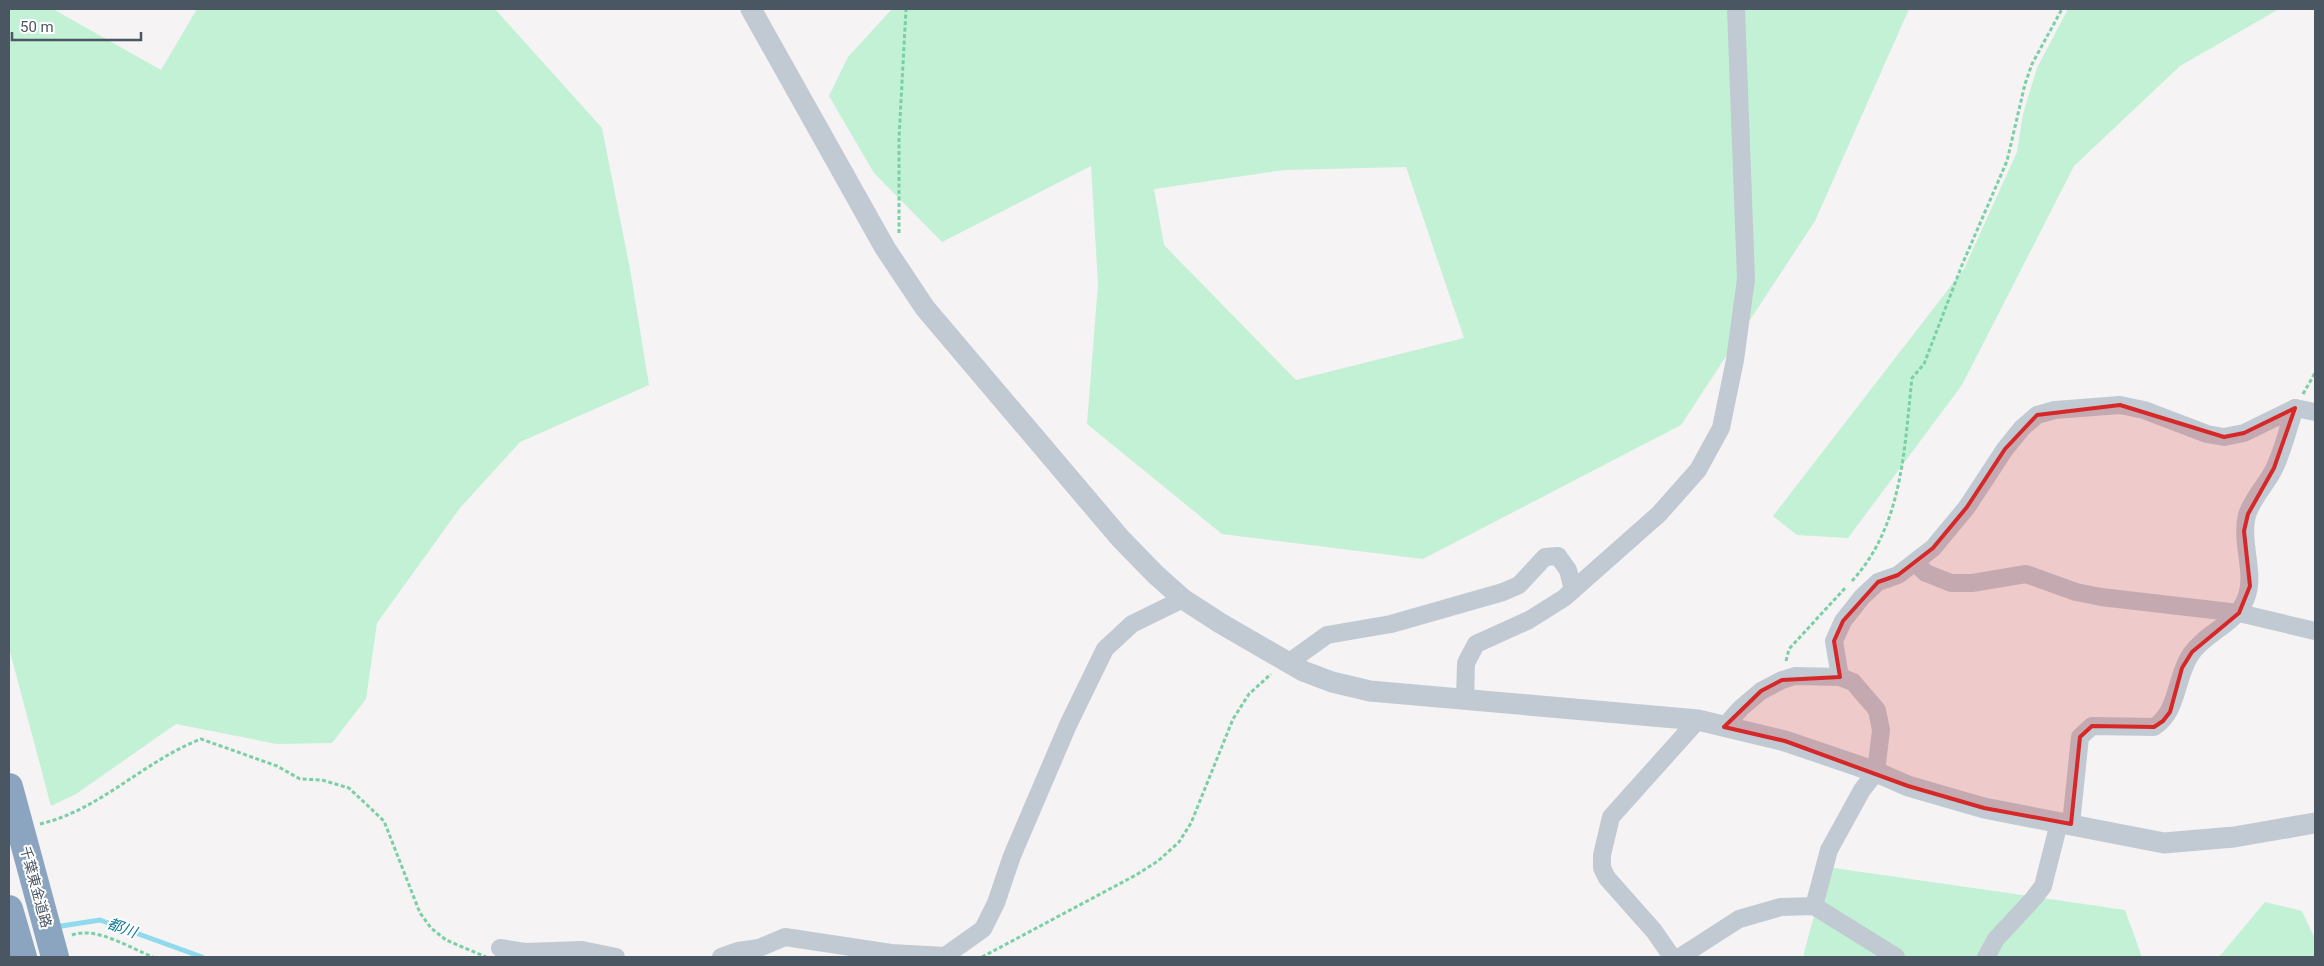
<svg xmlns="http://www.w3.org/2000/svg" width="2324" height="966" font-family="Roboto,'Noto Sans JP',sans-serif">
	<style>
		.green { fill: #c3f1d5; fill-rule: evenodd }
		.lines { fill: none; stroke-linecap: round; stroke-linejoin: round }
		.stream { stroke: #90daee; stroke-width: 5 }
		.path { stroke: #7ad0a6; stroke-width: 3; stroke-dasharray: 4 2.5; stroke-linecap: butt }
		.minor { stroke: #c1cad2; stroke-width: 18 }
		.tertiary { stroke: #c1cad2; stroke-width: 21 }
		.motorway { stroke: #8ba5c1; stroke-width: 28 }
		.marked { fill: #d62828; fill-opacity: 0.2; stroke: #d62828; stroke-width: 4; stroke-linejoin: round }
		.labels { text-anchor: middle; stroke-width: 4; stroke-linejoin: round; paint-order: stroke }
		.street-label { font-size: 14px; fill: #4a5661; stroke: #fff }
		.water-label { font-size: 15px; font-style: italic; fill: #0c7c9b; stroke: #fff }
	</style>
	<rect width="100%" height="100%" fill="#f5f3f3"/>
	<g class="green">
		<path d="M9,9H53L161,70L197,9H495L602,128L630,269L649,385L520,442L460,508L377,623L366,699L332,743L277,744L176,724L76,794L51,806L9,648Z"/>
		<path d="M892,9H1909L1815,221L1681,425L1423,559L1222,534L1087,424L1098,284L1091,166L942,242L874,173L829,96L848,57ZM1406,167L1464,338L1296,380L1164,245L1154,189L1284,170Z"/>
		<path d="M2068,9H2279L2180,66L2074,166L1962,385L1848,538L1797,535L1773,516L1964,269L2017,152L2023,114L2037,68Z"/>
		<path d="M1827,867L2125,910L2142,957H1804V953Z"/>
		<path d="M2265,902L2302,911L2315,939V957H2219Z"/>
	</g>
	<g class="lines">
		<path class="stream" d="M55,927L100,920L202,957"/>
		<g class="path">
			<path d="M899,233V138L906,9"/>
			<path d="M2303,394L2315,373"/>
			<path d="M1852,581C1903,525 1904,450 1912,378L1924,364L1962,265L2007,161L2025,84L2032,64L2062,9"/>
			<path d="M1786,661L1789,649L1846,587"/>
			<path d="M40,824C100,810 144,761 201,739L277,766L300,779L322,780L349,788L384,821L420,913L431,928L446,940L486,957"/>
			<path d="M72,935C96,926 130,948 153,957"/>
			<path d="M982,957L1136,875L1158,861L1179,842L1191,823L1233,719L1249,694L1271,674"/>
		</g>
		<g class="minor">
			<path d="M1915,563L1926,573L1951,583H1972L2026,574L2076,592L2101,597L2239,613L2315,631"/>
			<path d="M1288,663L1327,635L1391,624L1503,592L1519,585L1545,557L1558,556L1568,570L1573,590"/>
			<path d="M1840,677L1834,641L1843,621L1862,597L1878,582L1898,575L1933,548L1967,507L2005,449L2022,428L2037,415L2055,410L2120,405L2144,410L2207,434L2224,437L2244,433L2295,408L2315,412"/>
			<path d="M1465,699L1466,663L1476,644L1529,620L1564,598L1659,514L1698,470L1721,428L1735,360L1746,279L1736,9"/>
			<path d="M1724,727L1741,708L1761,691L1782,680L1795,676L1840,677L1853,682L1877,710L1881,730L1876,772L1862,790L1829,850L1814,906"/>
			<path d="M2071,824L2080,737L2092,726L2154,727C2179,711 2175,677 2191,654C2206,632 2237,624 2246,598C2256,573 2240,543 2247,515C2252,499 2266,485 2274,469C2283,451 2288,428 2295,408"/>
			<path d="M500,948L525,952L582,950L616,957"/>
			<path d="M721,957L738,951L759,948L785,937L891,953L945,956L983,929L996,903L1012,856L1068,725L1105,649L1132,624L1183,599"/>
			<path d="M1672,957L1654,931L1607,878L1602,868V855L1611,817L1698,720"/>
			<path d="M1680,957L1739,919L1781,907L1814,906L1896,957"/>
			<path d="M1986,957L1996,939L2034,898L2043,886L2059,823"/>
		</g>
		<path class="tertiary" d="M751,9L885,248L925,308L1120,538L1155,574L1183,599L1220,623L1303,671L1332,682L1370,691L1698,720L1785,741L1876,772L1908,786L1984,808L2164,843L2234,837L2315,823"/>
		<g class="motorway">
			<path d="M9,787L55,957"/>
			<path d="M9,909L23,957"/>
		</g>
	</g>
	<path class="marked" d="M2120,405L2224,437L2244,433L2295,408L2274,468L2248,514L2244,531L2250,586L2239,613L2192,652L2182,668L2170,712L2163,721L2154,727L2092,726L2080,737L2071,824L1984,808L1908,786L1785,741L1724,727L1761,691L1782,680L1840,677L1834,641L1843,621L1878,582L1898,575L1933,548L1967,507L2005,449L2037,415Z"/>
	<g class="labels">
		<g class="street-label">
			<text transform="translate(36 887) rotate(75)" y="5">千葉東金道路</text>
		</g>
		<g class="water-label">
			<text transform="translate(122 928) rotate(20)" y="5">都川</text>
		</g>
	</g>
	<rect width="2324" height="966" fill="none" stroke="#4a5661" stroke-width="20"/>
	<path d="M12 32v8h129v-8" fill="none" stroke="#4a5661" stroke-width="2.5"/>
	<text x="20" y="32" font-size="15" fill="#4a5661" stroke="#ffffff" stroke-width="4" paint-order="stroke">50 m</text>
</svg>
